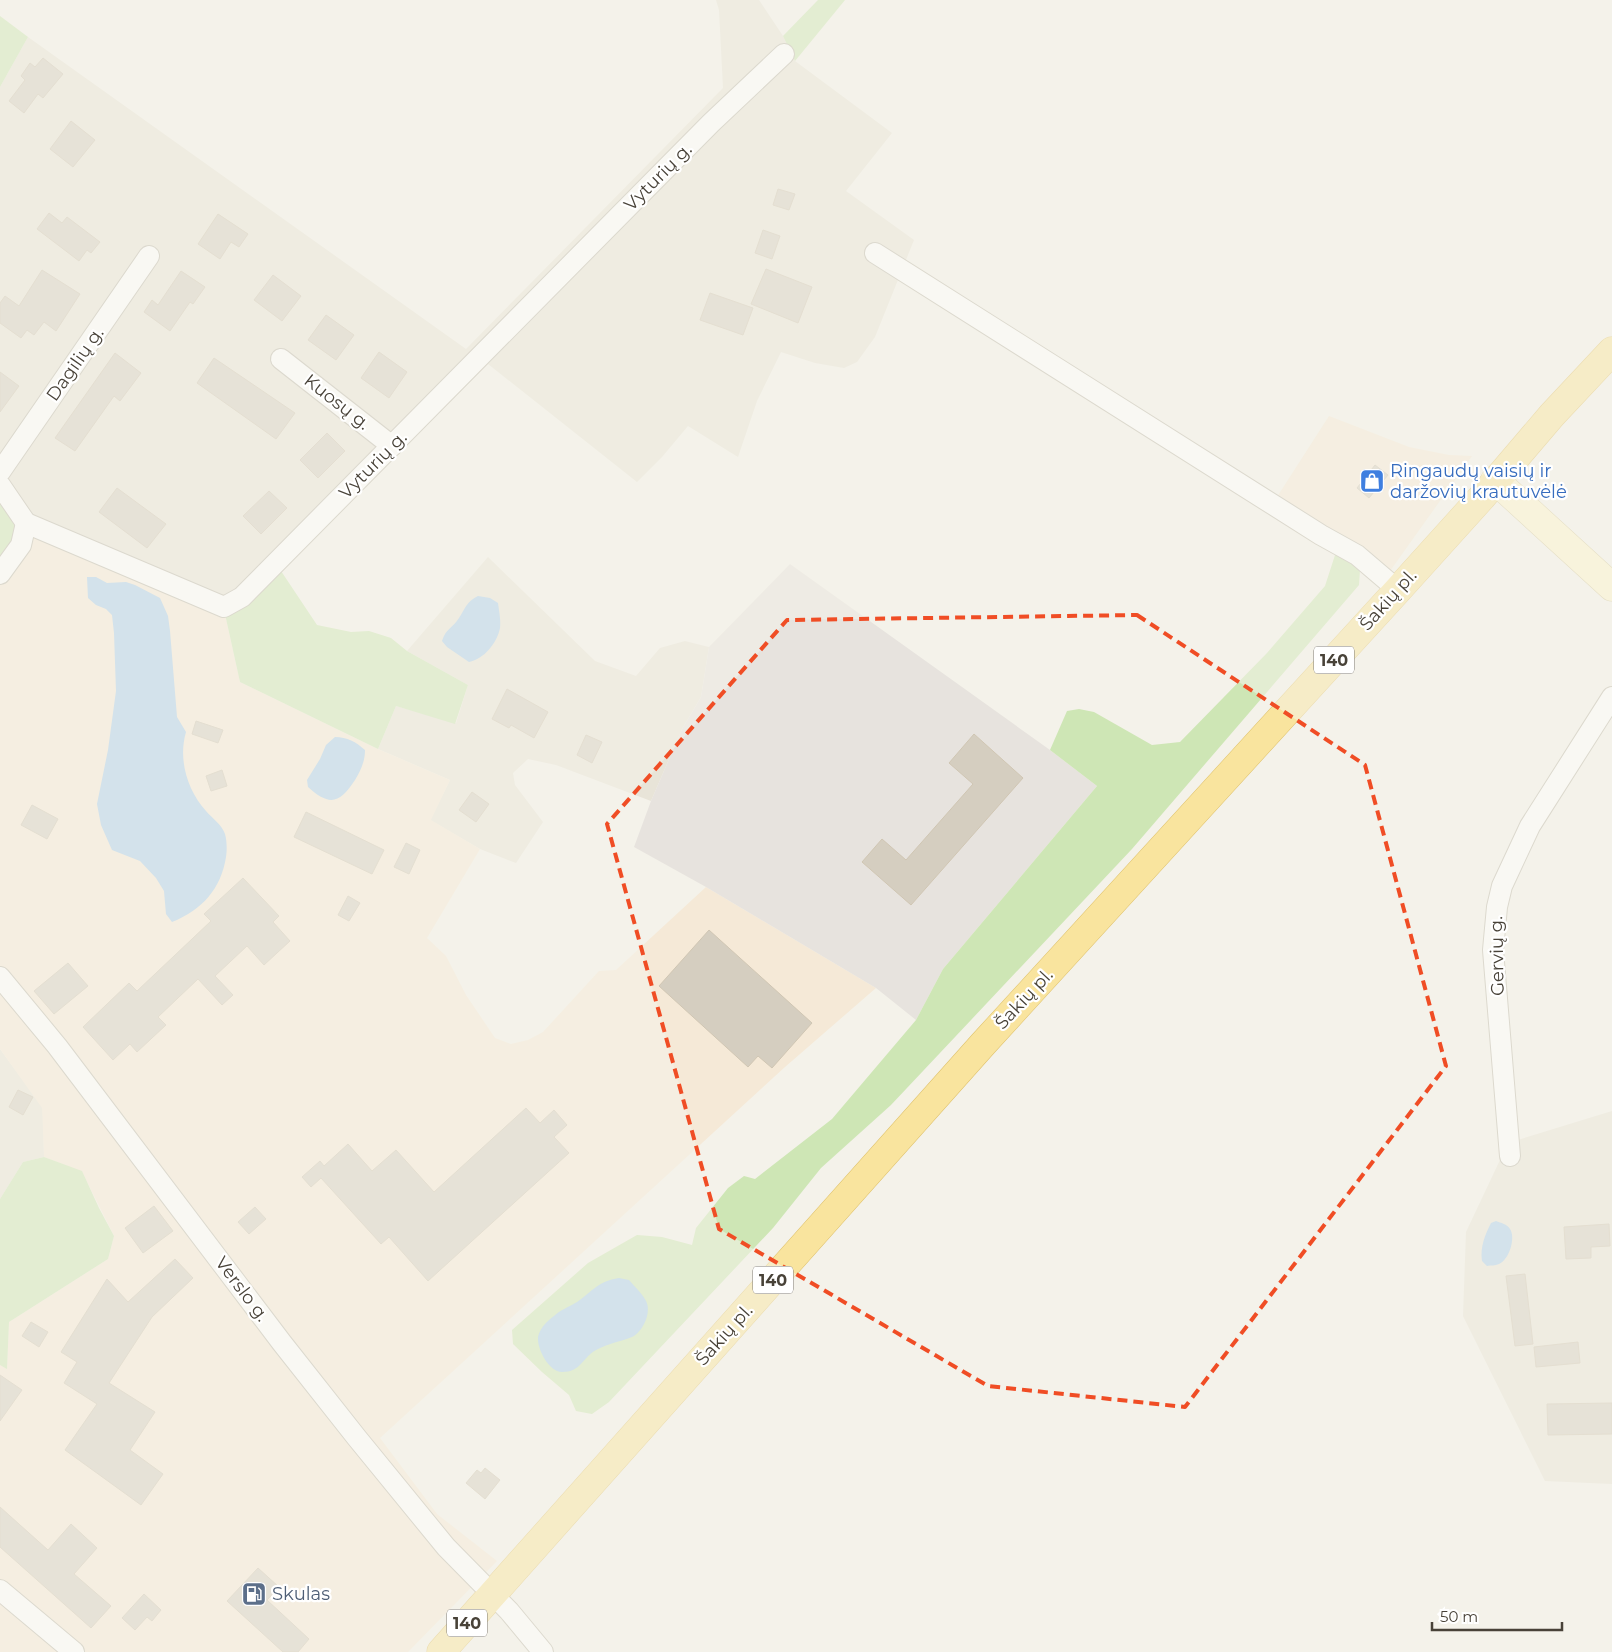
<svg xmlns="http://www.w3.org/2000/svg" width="1612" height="1652" font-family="Montserrat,sans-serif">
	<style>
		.residential { fill: #e8e4d8 }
		.commercial { fill: #f5e9d7 }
		.industrial { fill: #e7e3de }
		.green { fill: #cee6b5 }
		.water { fill: #aaceed }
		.building { fill: #d5cec0; stroke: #d0c6b3 }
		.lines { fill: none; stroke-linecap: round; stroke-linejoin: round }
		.street-casing { stroke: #bfbaad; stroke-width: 22 }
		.secondary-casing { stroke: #d2c69b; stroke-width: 29 }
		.primary-casing { stroke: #dfc26d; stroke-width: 29 }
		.street { stroke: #fff; stroke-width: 20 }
		.secondary { stroke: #fcf3cc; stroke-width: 28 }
		.primary { stroke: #f9e49e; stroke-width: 28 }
		.marked { fill: none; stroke: #f04d25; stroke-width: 4; stroke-dasharray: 10 6; stroke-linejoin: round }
		.labels { text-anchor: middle; stroke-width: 4.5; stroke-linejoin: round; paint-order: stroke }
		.shield { fill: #fff; stroke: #7f7b74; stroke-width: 1 }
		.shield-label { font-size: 16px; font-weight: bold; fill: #484238 }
		.street-label { font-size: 18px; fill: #484238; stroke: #fff }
		.shop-label { font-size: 18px; fill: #366cbe; stroke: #fff; text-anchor: start }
		.service-label { font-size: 18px; fill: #4e5e75; stroke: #fff; text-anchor: start }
	</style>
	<rect width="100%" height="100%" fill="#f4f2ea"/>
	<g class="residential">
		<path d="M716,0H759L783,36L795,61L892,133L846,191L914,240L875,337L857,362L844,368L815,363L781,352L757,401L738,457L688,426L662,457L637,482L488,364L281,571L225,614L0,500V87L28,37L466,349L723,88L719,10Z"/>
		<path d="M488,557L595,661L636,676L660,648L685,641L709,647L701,697L682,729L651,801L556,765L528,759L513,773L515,785L543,822L516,863L480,849L430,820L450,780L378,749L396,706L456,723L468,685L407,651Z"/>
		<path d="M0,1049L43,1108L44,1157L23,1162L0,1199Z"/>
		<path d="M1612,1111V1484L1545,1481L1463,1316L1466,1232L1508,1143Z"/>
	</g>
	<g class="commercial">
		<path d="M1329,416L1409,447L1449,455L1472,456L1390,571L1277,497Z"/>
		<path d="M32,536L225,614L240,682L378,749L450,780L431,820L480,849L427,938L446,956L466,995L495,1038L511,1044L528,1040L543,1032L599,971L616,970L706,887L876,988L785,1067L380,1438L437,1514L497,1561L408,1652H0V1365L7,1368L9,1322L108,1259L114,1236L82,1172L44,1157L42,1108L0,1049V585Z"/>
	</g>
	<path class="industrial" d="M790,564L1050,750L1097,786L943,969L916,1020L876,988L706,887L634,847L651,801L682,729L701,697L709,647Z"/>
	<g class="green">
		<path d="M818,0H845L795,61L783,36Z"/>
		<path d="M0,16L28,37L0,87Z"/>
		<path d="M0,500L32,536L0,585Z"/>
		<path d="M1336,552L1349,560L1360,570L1359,585L1132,849L891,1105L821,1168L773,1228L609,1402L592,1414L576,1411L569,1395L542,1372L513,1344L512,1330L588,1263L637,1235L662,1237L692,1245L696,1228L728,1188L744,1176L755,1179L832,1119L916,1020L943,969L1097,786L1050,750L1067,711L1079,709L1094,712L1152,745L1180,742L1267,653L1325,586Z"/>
		<path d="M281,571L317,625L351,632L369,631L391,638L407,651L468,685L455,724L396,706L378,749L240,682L225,614Z"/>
		<path d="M44,1157L82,1171L99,1208L114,1236L108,1259L9,1322L7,1369L0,1365V1199L23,1162Z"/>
	</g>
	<g class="water">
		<path d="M87,577H96L107,583L126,582L135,585L160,598L168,616L170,631L177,717L186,732C178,759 187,790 206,811C212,818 222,825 225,834C227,841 227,851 226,857C221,889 202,910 172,922L166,914L164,891L156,878L140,861L112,850L101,825L97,804L108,750L116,691L114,633L112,615L106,609L96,605L88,598Z"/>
		<path d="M478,596L490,598L498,603C499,611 501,620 500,628C497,643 484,659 469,662L447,647L442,641C446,628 453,628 459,618C466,608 465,603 478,596Z"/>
		<path d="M335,737C347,737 356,742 365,750C365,761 361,770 355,780C340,803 330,807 308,787L307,780L320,759L326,745Z"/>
		<path d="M1496,1221C1501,1223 1507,1224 1510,1229C1516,1238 1509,1260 1499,1264C1495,1266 1491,1265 1487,1266L1482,1261C1480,1247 1485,1235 1491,1223Z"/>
		<path d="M619,1278L629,1280C634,1286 642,1293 646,1301C652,1312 643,1332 632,1337C619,1342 609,1343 596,1350C582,1358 581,1372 562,1372C549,1372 537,1349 538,1337C540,1328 547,1321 554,1316C560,1310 569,1307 577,1302C593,1291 598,1281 619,1278Z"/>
	</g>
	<g class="building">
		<path d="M43,58L63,74L43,98L38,94L24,113L9,101L25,80L21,76L30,63L35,67Z"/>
		<path d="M71,121L95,140L73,167L50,149Z"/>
		<path d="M778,189L795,194L789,210L773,205Z"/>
		<path d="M49,213L62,223L67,217L100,242L91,253L87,250L79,261L37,229Z"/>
		<path d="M218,214L248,234L239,247L231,242L220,259L198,244Z"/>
		<path d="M763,230L780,236L772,259L755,253Z"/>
		<path d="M766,269L812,287L798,323L751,304Z"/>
		<path d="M42,270L80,294L56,331L44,322L34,335L27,330L21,338L0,323V303L5,296L19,306Z"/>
		<path d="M181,271L205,287L193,304L190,302L170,331L144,312L152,300L158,305Z"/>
		<path d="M273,275L301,296L282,321L254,300Z"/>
		<path d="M710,293L753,308L743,335L700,320Z"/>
		<path d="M326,315L354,335L336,360L308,340Z"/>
		<path d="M379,352L407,372L389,398L361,378Z"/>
		<path d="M115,353L141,373L120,401L114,396L75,451L55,438Z"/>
		<path d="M214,358L295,413L276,439L197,383Z"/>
		<path d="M0,372L19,386L0,412Z"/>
		<path d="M327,433L345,451L318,478L300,460Z"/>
		<path d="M1375,465L1388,475L1369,498L1357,488Z"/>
		<path d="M117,488L166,524L147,548L99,512Z"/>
		<path d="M269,491L287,508L261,534L243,516Z"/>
		<path d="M507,689L548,712L534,738L511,725L509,728L492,719Z"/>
		<path d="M196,721L223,730L218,743L192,734Z"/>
		<path d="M974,734L1023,778L911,905L862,862L882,839L906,860L973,784L949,763Z"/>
		<path d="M586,735L602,742L592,763L577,755Z"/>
		<path d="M222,770L227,786L211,791L206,776Z"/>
		<path d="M472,792L489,804L476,822L459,810Z"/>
		<path d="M32,805L58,819L47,839L21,825Z"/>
		<path d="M306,812L384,850L372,874L294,837Z"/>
		<path d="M406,843L420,850L409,874L394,867Z"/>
		<path d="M243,878L279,916L273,922L290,941L264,965L247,946L215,976L233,995L222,1005L198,979L158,1017L166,1025L137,1052L130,1044L113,1060L83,1027L129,983L137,991L211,921L204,914Z"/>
		<path d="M348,896L360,903L349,921L338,915Z"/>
		<path d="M709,930L812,1023L772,1068L758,1056L748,1067L659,986Z"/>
		<path d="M68,963L88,986L54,1014L34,991Z"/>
		<path d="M18,1090L33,1097L23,1115L9,1107Z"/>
		<path d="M526,1108L540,1123L554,1110L567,1125L554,1137L569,1153L428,1281L389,1237L381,1244L321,1178L311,1187L302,1177L320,1161L324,1166L348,1144L372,1171L396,1150L434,1192Z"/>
		<path d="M154,1206L173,1231L143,1253L125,1228Z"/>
		<path d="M255,1207L266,1219L249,1234L238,1222Z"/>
		<path d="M1609,1224L1610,1246L1591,1247V1258L1566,1259L1564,1227Z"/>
		<path d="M175,1259L193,1278L152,1317L109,1383L155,1412L130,1450L163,1474L141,1505L65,1450L97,1404L64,1383L77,1362L61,1352L107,1279L128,1302Z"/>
		<path d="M1525,1274L1533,1344L1515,1346L1506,1276Z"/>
		<path d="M31,1322L48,1332L39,1347L22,1336Z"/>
		<path d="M1578,1342L1580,1363L1536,1367L1534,1347Z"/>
		<path d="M0,1375L22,1390L0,1421Z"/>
		<path d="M1612,1403V1434L1548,1435L1547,1404Z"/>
		<path d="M485,1468L500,1480L485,1499L466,1483L477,1470L481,1473Z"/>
		<path d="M0,1507L48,1550L71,1524L97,1548L74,1574L111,1606L91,1628L0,1547Z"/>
		<path d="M258,1568L279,1587L267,1600L309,1639L298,1652H283L227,1601Z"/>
		<path d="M144,1594L161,1610L152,1621L147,1617L135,1630L122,1618Z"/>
	</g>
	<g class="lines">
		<defs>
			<g id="street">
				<path d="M875,253L1321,535L1357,555L1398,590"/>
				<path d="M281,359L392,446"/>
				<path d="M0,472L149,256"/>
				<path d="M0,485L26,523"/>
				<path d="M26,523L224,607L242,597L711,123L784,54"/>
				<path d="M0,574L21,545L26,523"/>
				<path d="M0,977L57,1046L282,1343L357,1438L446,1547L509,1611L543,1652"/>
				<path d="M1510,1156L1493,950L1497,907L1502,886L1530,826L1612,697"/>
				<path d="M0,1590L74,1652"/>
			</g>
			<path id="secondary" d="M1495,480L1612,587"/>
			<path id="primary" d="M441,1652L983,1044L1398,590L1482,497L1552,415L1612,351"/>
		</defs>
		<use href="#street" class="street-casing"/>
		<use href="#secondary" class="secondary-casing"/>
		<use href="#primary" class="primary-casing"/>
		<use href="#street" class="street"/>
		<use href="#secondary" class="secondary"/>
		<use href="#primary" class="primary"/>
	</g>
	<path d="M0 0H1612V1652H0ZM1137,615L1365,765L1446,1066L1185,1407L988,1386L719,1229L607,824L787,620Z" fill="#f4f2ea" fill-opacity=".55" fill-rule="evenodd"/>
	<path class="marked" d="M1137,615L1365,765L1446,1066L1185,1407L988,1386L719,1229L607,824L787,620Z"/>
	<defs>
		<symbol id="shop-square" viewBox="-11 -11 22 22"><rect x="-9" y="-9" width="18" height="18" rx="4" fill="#3f7fe0" stroke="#fff"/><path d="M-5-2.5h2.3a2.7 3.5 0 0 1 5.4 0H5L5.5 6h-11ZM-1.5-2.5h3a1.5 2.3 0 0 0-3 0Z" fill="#fff"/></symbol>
		<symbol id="fuel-square" viewBox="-11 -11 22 22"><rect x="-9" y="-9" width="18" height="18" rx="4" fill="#5c6f8a" stroke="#fff"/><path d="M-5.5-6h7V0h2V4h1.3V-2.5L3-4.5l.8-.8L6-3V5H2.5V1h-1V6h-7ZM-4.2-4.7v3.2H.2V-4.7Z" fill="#fff"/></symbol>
	</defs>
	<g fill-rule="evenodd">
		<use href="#shop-square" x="1358" y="467" width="28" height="28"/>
		<use href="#fuel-square" x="240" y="1580" width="28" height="28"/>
	</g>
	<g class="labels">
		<g class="shield">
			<rect x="1314" y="646.5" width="40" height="27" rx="4"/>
			<rect x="753" y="1266.5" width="40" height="27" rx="4"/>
			<rect x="447" y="1609.5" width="40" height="27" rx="4"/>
		</g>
		<g class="shield-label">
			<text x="1334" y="666">140</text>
			<text x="773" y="1286">140</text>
			<text x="467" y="1629">140</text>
		</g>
		<g class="street-label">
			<text transform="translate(658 177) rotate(-45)" y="6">Vyturių g.</text>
			<text transform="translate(75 364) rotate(-55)" y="6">Dagilių g.</text>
			<text transform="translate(337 402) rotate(38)" y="6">Kuosų g.</text>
			<text transform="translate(373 465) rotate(-45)" y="6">Vyturių g.</text>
			<text transform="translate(1388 600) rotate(-48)" y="6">Šakių pl.</text>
			<text transform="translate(1497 956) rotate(-91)" y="6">Gervių g.</text>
			<text transform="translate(1024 999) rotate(-47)" y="6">Šakių pl.</text>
			<text transform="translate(242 1289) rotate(53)" y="6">Verslo g.</text>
			<text transform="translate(724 1335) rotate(-48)" y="6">Šakių pl.</text>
		</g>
		<g class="shop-label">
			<text x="1390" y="477">Ringaudų vaisių ir<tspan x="1390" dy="21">daržovių krautuvėlė</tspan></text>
		</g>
		<g class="service-label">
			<text x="272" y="1600">Skulas</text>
		</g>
	</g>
	<path d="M1432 1622v8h130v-8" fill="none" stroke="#484238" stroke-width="2.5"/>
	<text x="1440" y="1622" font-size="15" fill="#484238" stroke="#ffffff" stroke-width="4" paint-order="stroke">50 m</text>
</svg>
